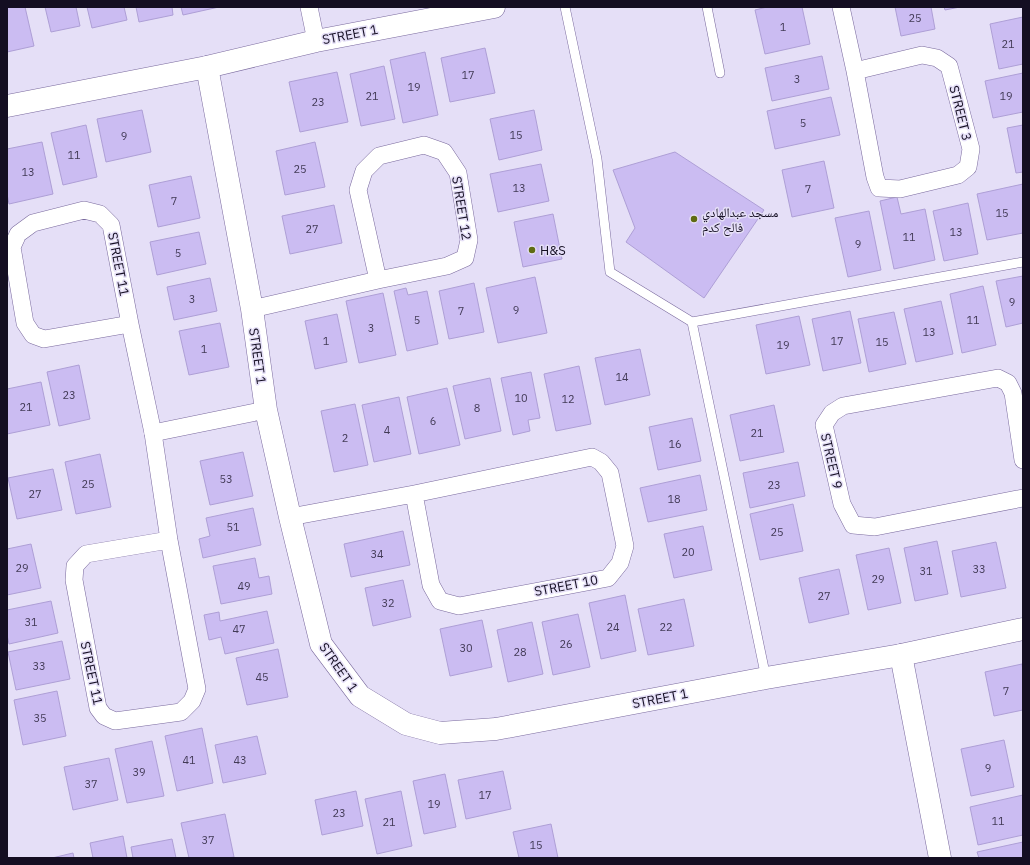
<svg xmlns="http://www.w3.org/2000/svg" width="1030" height="865" font-family="'IBM Plex Sans','Noto Naskh Arabic',sans-serif">
	<style>
		.building { fill: #cbbcf2; stroke: #ae9fd6 }
		.lines { fill: none; stroke-linecap: round; stroke-linejoin: round }
		.service-casing { stroke: #7a6a9e; stroke-width: 10 }
		.minor-casing { stroke: #7a6a9e; stroke-width: 18 }
		.tertiary-casing { stroke: #7a6a9e; stroke-width: 23 }
		.service { stroke: #fff; stroke-width: 9 }
		.minor { stroke: #fff; stroke-width: 17 }
		.tertiary { stroke: #fff; stroke-width: 22 }
		.poi-dot { fill: #5f6b12; stroke: #e5dff7; stroke-width: 1.5 }
		.labels { text-anchor: middle; stroke-width: 3; stroke-linejoin: round; paint-order: stroke }
		.number-label { font-size: 11px; fill: #423a56 }
		.street-label { font-size: 13px; fill: #140e22; stroke: #e5dff7 }
		.poi-label { font-size: 13px; fill: #140e22; stroke: #e5dff7; text-anchor: start }
	</style>
	<rect width="100%" height="100%" fill="#e5dff7"/>
	<g class="building">
		<path d="M7,7H25L34,46L7,52Z"/>
		<path d="M45,7H76L80,26L51,32Z"/>
		<path d="M87,7H124L127,20L92,28Z"/>
		<path d="M136,7H172L173,15L139,22Z"/>
		<path d="M181,7H219L183,15Z"/>
		<path d="M767,7H802L810,44L765,54L755,10Z"/>
		<path d="M895,7H931L935,29L901,36Z"/>
		<path d="M944,7H960L945,10Z"/>
		<path d="M1023,17V64L999,69L990,24Z"/>
		<path d="M485,48L495,93L450,102L441,58Z"/>
		<path d="M425,52L438,115L403,123L390,60Z"/>
		<path d="M822,56L829,89L772,101L765,68Z"/>
		<path d="M384,66L395,119L361,126L350,74Z"/>
		<path d="M337,72L348,122L300,132L289,82Z"/>
		<path d="M1023,73V112L993,118L985,81Z"/>
		<path d="M831,97L840,135L775,149L767,111Z"/>
		<path d="M142,110L151,152L106,162L97,119Z"/>
		<path d="M534,110L542,150L499,160L490,119Z"/>
		<path d="M86,125L97,177L63,185L51,133Z"/>
		<path d="M1023,125V172L1016,173L1007,128Z"/>
		<path d="M42,142L53,194L9,204L7,194V149Z"/>
		<path d="M315,142L325,187L285,195L276,151Z"/>
		<path d="M675,152L764,210L704,298L626,242L635,228L613,170Z"/>
		<path d="M824,161L834,208L792,217L782,170Z"/>
		<path d="M541,164L549,201L498,212L490,174Z"/>
		<path d="M191,176L200,218L158,227L149,185Z"/>
		<path d="M1023,184V233L987,240L977,194Z"/>
		<path d="M897,197L901,214L925,209L935,260L894,269L880,201Z"/>
		<path d="M968,203L978,254L944,261L933,211Z"/>
		<path d="M334,205L342,243L290,254L282,216Z"/>
		<path d="M869,211L881,270L848,277L835,218Z"/>
		<path d="M553,214L562,259L523,267L514,222Z"/>
		<path d="M199,232L206,264L157,275L150,242Z"/>
		<path d="M1023,276V323L1006,327L996,281Z"/>
		<path d="M535,277L547,333L498,343L486,288Z"/>
		<path d="M210,278L217,311L174,320L167,287Z"/>
		<path d="M474,283L484,332L449,339L439,291Z"/>
		<path d="M983,286L996,345L962,353L950,294Z"/>
		<path d="M406,288L408,295L427,291L438,344L407,351L394,291Z"/>
		<path d="M383,293L396,355L359,363L346,301Z"/>
		<path d="M941,301L953,354L916,362L904,309Z"/>
		<path d="M850,311L861,363L823,371L812,319Z"/>
		<path d="M894,312L906,364L869,372L858,319Z"/>
		<path d="M337,314L347,362L315,369L305,321Z"/>
		<path d="M799,316L810,365L766,374L756,325Z"/>
		<path d="M220,323L229,367L189,375L179,331Z"/>
		<path d="M640,349L650,395L605,405L595,358Z"/>
		<path d="M79,365L90,419L59,426L47,372Z"/>
		<path d="M579,366L591,424L556,431L544,374Z"/>
		<path d="M531,372L540,418L528,420L530,431L513,435L501,378Z"/>
		<path d="M490,378L501,431L465,439L453,386Z"/>
		<path d="M41,382L50,425L7,434V389Z"/>
		<path d="M447,388L460,445L419,454L407,397Z"/>
		<path d="M399,397L411,454L374,462L362,405Z"/>
		<path d="M355,404L368,465L334,472L321,411Z"/>
		<path d="M774,405L784,452L740,461L730,415Z"/>
		<path d="M692,418L701,461L658,470L649,427Z"/>
		<path d="M243,452L253,496L210,505L200,461Z"/>
		<path d="M100,454L111,507L76,514L65,462Z"/>
		<path d="M798,462L805,496L750,508L743,473Z"/>
		<path d="M53,469L62,510L17,519L8,478Z"/>
		<path d="M700,475L707,510L648,522L640,488Z"/>
		<path d="M793,504L803,551L760,560L750,514Z"/>
		<path d="M253,508L261,545L203,558L199,539L210,536L206,518Z"/>
		<path d="M703,526L712,570L674,578L664,534Z"/>
		<path d="M403,531L410,565L351,577L344,544Z"/>
		<path d="M937,541L948,594L915,601L904,548Z"/>
		<path d="M996,542L1006,588L961,597L952,551Z"/>
		<path d="M31,544L41,588L7,595V549Z"/>
		<path d="M889,548L901,603L868,610L856,555Z"/>
		<path d="M255,558L259,578L269,576L272,594L221,604L213,566Z"/>
		<path d="M839,569L849,614L809,623L799,578Z"/>
		<path d="M403,580L411,617L373,626L365,588Z"/>
		<path d="M625,595L636,651L601,659L589,603Z"/>
		<path d="M684,599L694,646L648,655L638,609Z"/>
		<path d="M51,601L58,633L9,644L7,635V610Z"/>
		<path d="M267,611L274,643L225,654L221,637L209,640L204,615L219,612L220,621Z"/>
		<path d="M578,614L590,667L553,675L542,622Z"/>
		<path d="M482,620L492,667L450,676L440,629Z"/>
		<path d="M532,622L543,674L508,682L497,630Z"/>
		<path d="M62,641L70,679L16,690L8,652Z"/>
		<path d="M278,649L288,697L247,705L236,658Z"/>
		<path d="M1022,664L1023,671V710L994,716L985,672Z"/>
		<path d="M57,691L66,736L23,745L14,700Z"/>
		<path d="M202,728L213,783L177,791L165,736Z"/>
		<path d="M257,736L266,774L223,783L215,745Z"/>
		<path d="M1004,740L1014,787L971,796L961,749Z"/>
		<path d="M152,741L164,796L127,803L115,749Z"/>
		<path d="M109,758L118,800L73,810L64,767Z"/>
		<path d="M503,771L511,809L466,819L458,780Z"/>
		<path d="M445,774L456,827L424,834L413,781Z"/>
		<path d="M356,791L363,826L322,835L315,800Z"/>
		<path d="M401,791L412,846L377,854L365,799Z"/>
		<path d="M1023,795V835L978,845L970,807Z"/>
		<path d="M225,814L234,857L228,858H189L181,823Z"/>
		<path d="M551,824L558,858H519L513,832Z"/>
		<path d="M123,836L127,858H93L90,843Z"/>
		<path d="M172,839L176,858H133L131,847Z"/>
		<path d="M1023,842V858H979L977,852Z"/>
		<path d="M73,853L74,858H52Z"/>
	</g>
	<g class="lines">
		<defs>
			<g id="service">
				<path d="M565,7L597,159L610,272L692,322L1023,262"/>
				<path d="M707,7L720,73"/>
				<path d="M692,322L766,678"/>
			</g>
			<g id="minor">
				<path d="M309,7L316,41"/>
				<path d="M841,7L855,71L875,177L879,188L900,189L958,175L968,167L971,149L949,66L937,58L922,55L855,71"/>
				<path d="M252,309L378,280L447,266L465,258L469,240L458,173L444,152L424,145L379,156L364,171L358,190L378,280"/>
				<path d="M130,324L44,339L33,335L25,323L12,247L18,234L33,223L84,210L100,214L111,225L130,324L153,433L169,540L197,689L192,701L181,712L115,721L104,716L98,708L74,580L75,566L86,554L169,540"/>
				<path d="M153,433L266,410"/>
				<path d="M1023,460L1013,393L1008,383L998,378L843,406L832,413L824,425L842,504L853,525L875,527L1023,498"/>
				<path d="M290,517L414,494L592,457L601,462L610,473L625,546L620,563L608,578L459,606L440,601L431,585L414,494"/>
			</g>
			<g id="tertiary">
				<path d="M207,67L252,309L266,410L290,517L321,644L360,696L406,724L440,733L496,729L766,678L901,655L1023,629"/>
				<path d="M7,106L207,67L316,41L494,7"/>
				<path d="M901,655L940,858"/>
			</g>
		</defs>
		<use href="#service" class="service-casing"/>
		<use href="#minor" class="minor-casing"/>
		<use href="#tertiary" class="tertiary-casing"/>
		<use href="#service" class="service"/>
		<use href="#minor" class="minor"/>
		<use href="#tertiary" class="tertiary"/>
	</g>
	<g class="poi-dot">
		<circle cx="694" cy="219" r="4"/>
		<circle cx="532" cy="250" r="4"/>
	</g>
	<g class="labels">
		<g class="number-label">
			<text x="915" y="22">25</text>
			<text x="783" y="31">1</text>
			<text x="1008" y="48">21</text>
			<text x="468" y="79">17</text>
			<text x="797" y="83">3</text>
			<text x="414" y="91">19</text>
			<text x="372" y="100">21</text>
			<text x="1006" y="100">19</text>
			<text x="318" y="106">23</text>
			<text x="803" y="127">5</text>
			<text x="516" y="139">15</text>
			<text x="124" y="140">9</text>
			<text x="74" y="159">11</text>
			<text x="300" y="173">25</text>
			<text x="28" y="176">13</text>
			<text x="519" y="192">13</text>
			<text x="808" y="193">7</text>
			<text x="174" y="205">7</text>
			<text x="1002" y="217">15</text>
			<text x="312" y="233">27</text>
			<text x="956" y="236">13</text>
			<text x="909" y="241">11</text>
			<text x="858" y="248">9</text>
			<text x="178" y="257">5</text>
			<text x="192" y="303">3</text>
			<text x="1012" y="306">9</text>
			<text x="516" y="314">9</text>
			<text x="461" y="315">7</text>
			<text x="417" y="324">5</text>
			<text x="973" y="324">11</text>
			<text x="371" y="332">3</text>
			<text x="929" y="336">13</text>
			<text x="326" y="345">1</text>
			<text x="837" y="345">17</text>
			<text x="882" y="346">15</text>
			<text x="783" y="349">19</text>
			<text x="204" y="353">1</text>
			<text x="622" y="381">14</text>
			<text x="69" y="399">23</text>
			<text x="521" y="402">10</text>
			<text x="568" y="403">12</text>
			<text x="26" y="411">21</text>
			<text x="477" y="412">8</text>
			<text x="433" y="425">6</text>
			<text x="387" y="434">4</text>
			<text x="757" y="437">21</text>
			<text x="345" y="442">2</text>
			<text x="675" y="448">16</text>
			<text x="226" y="483">53</text>
			<text x="88" y="488">25</text>
			<text x="774" y="489">23</text>
			<text x="35" y="498">27</text>
			<text x="674" y="503">18</text>
			<text x="233" y="531">51</text>
			<text x="777" y="536">25</text>
			<text x="688" y="556">20</text>
			<text x="377" y="558">34</text>
			<text x="22" y="572">29</text>
			<text x="979" y="573">33</text>
			<text x="926" y="575">31</text>
			<text x="878" y="583">29</text>
			<text x="244" y="590">49</text>
			<text x="824" y="600">27</text>
			<text x="388" y="607">32</text>
			<text x="31" y="626">31</text>
			<text x="613" y="631">24</text>
			<text x="666" y="631">22</text>
			<text x="239" y="633">47</text>
			<text x="566" y="648">26</text>
			<text x="466" y="652">30</text>
			<text x="520" y="656">28</text>
			<text x="39" y="670">33</text>
			<text x="262" y="681">45</text>
			<text x="1006" y="695">7</text>
			<text x="40" y="722">35</text>
			<text x="189" y="764">41</text>
			<text x="240" y="764">43</text>
			<text x="988" y="772">9</text>
			<text x="139" y="776">39</text>
			<text x="91" y="788">37</text>
			<text x="485" y="799">17</text>
			<text x="434" y="808">19</text>
			<text x="339" y="817">23</text>
			<text x="998" y="825">11</text>
			<text x="389" y="826">21</text>
			<text x="208" y="844">37</text>
			<text x="536" y="849">15</text>
		</g>
		<g class="street-label">
			<text transform="translate(350 34) rotate(-11)" y="5">STREET 1</text>
			<text transform="translate(961 113) rotate(76)" y="5">STREET 3</text>
			<text transform="translate(462 208) rotate(81)" y="5">STREET 12</text>
			<text transform="translate(119 264) rotate(79)" y="5">STREET 11</text>
			<text transform="translate(258 356) rotate(82)" y="5">STREET 1</text>
			<text transform="translate(832 461) rotate(77)" y="5">STREET 9</text>
			<text transform="translate(566 585) rotate(-11)" y="5">STREET 10</text>
			<text transform="translate(339 667) rotate(55)" y="5">STREET 1</text>
			<text transform="translate(92 673) rotate(78)" y="5">STREET 11</text>
			<text transform="translate(660 698) rotate(-11)" y="5">STREET 1</text>
		</g>
		<g class="poi-label">
			<text x="702" y="217">مسجد عبدالهادي<tspan x="702" dy="15">فالح كدم</tspan></text>
			<text x="540" y="255">H&amp;S</text>
		</g>
	</g>
	<rect width="1030" height="865" fill="none" stroke="#140e22" stroke-width="16"/>
</svg>
